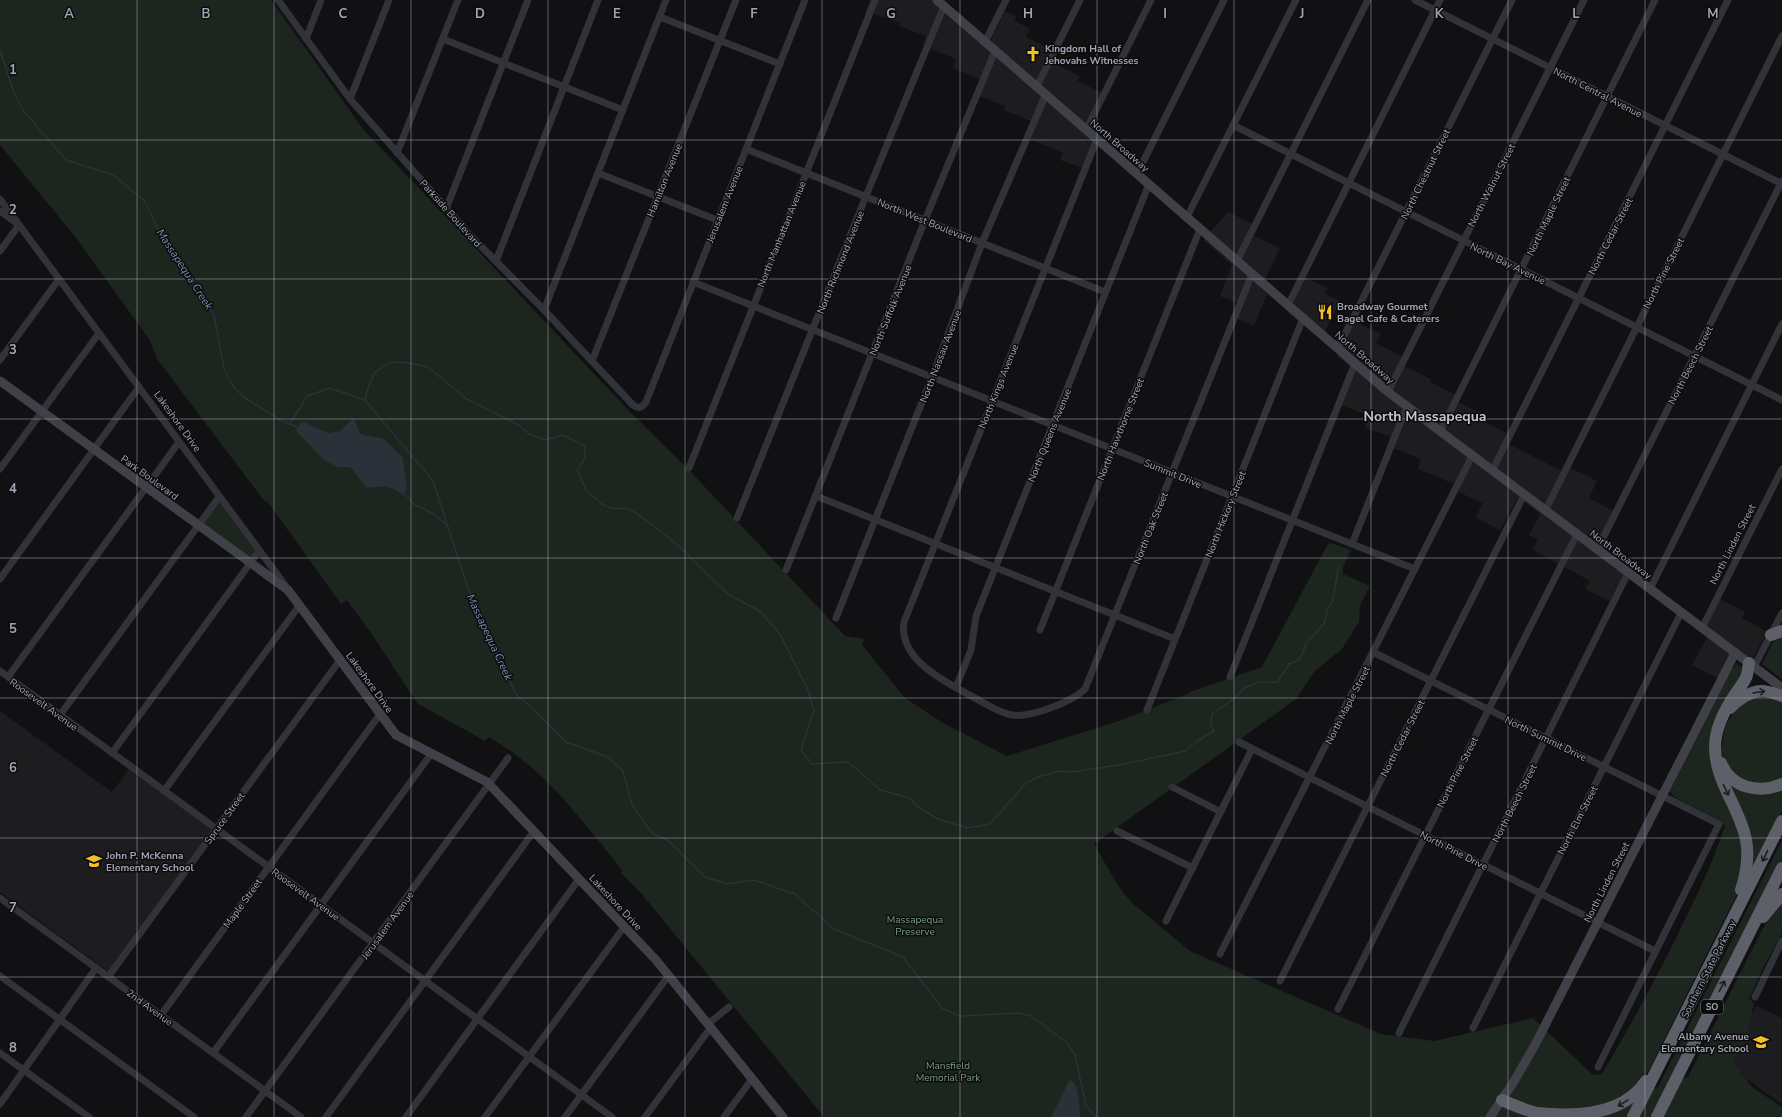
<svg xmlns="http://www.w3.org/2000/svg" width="1782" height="1117" font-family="'Nunito Sans',sans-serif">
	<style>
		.built { fill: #1d1d20 }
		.green { fill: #1d251f }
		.water { fill: #2a3138 }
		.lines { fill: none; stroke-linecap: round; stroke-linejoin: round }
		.stream { stroke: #2a3138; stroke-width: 1.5 }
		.street { stroke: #323338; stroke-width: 7 }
		.secondary { stroke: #404148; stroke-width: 9 }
		.highway { stroke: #5e6069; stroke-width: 12 }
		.oneway { stroke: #1c1d20 }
		.grid { fill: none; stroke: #a2a6b4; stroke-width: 1; stroke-opacity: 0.55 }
		.labels { text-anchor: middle; stroke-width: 3; stroke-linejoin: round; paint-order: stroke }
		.shield { fill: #0c0c0e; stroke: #757882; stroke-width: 1 }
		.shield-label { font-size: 9px; font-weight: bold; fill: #a2a6b4 }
		.poi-label { font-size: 10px; font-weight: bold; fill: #a2a6b4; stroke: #0c0c0e; text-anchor: start }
		.street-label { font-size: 10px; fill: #a2a6b4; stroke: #0c0c0e }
		.park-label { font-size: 10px; fill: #799f7e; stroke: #0c0c0e }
		.water-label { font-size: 11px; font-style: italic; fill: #7891b0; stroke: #0c0c0e }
		.district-label { font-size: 14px; font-weight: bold; fill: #c3c6d0; stroke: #0c0c0e }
		.grid-label { font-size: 13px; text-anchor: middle; font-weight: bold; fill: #a2a6b4; stroke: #0c0c0e; stroke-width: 3; stroke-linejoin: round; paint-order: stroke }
	</style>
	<rect width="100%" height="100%" fill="#111113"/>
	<g class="built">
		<path d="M870,0H938L987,47L1005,11L1016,16L1014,20L1030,29L1026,37L1056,52L1051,62L1080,76L1078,81L1102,93L1083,132L1093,141L1082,168L1060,160L1063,153L1029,139L1036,123L1004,110L1005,106L974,94L980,79L953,68L956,59L923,46L926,36L899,26L900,23L866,11Z"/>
		<path d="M1228,212L1257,226L1252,235L1280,248L1261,288L1267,294L1254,326L1236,318L1241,305L1220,296L1232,265L1203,240Z"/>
		<path d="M1305,278L1328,288L1325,294L1340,301L1321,340L1287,312Z"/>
		<path d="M1354,321L1381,334L1376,343L1407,359L1404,366L1431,379L1430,382L1460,397L1458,402L1485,415L1482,421L1513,436L1509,444L1565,473L1569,467L1597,481L1589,498L1619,514L1598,554L1624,574L1610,601L1585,589L1590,581L1533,550L1538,540L1529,535L1540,514L1518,497L1500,530L1476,518L1482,503L1452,489L1454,484L1418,469L1421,459L1387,446L1390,436L1365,428L1370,416L1340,405L1354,370L1337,356Z"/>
		<path d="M1718,598L1745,612L1742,618L1767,632L1749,665L1731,656L1719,679L1692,665L1707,638L1701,632Z"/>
		<path d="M0,711L112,792L129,769L212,829L109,972L0,892Z"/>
		<path d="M1756,1006L1782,1018V1104L1728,1066Z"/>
	</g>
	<g class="green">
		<path d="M0,0H271L363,129L632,414L688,469L845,636L865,639L862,645L905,698L943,723L1007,756L1116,722L1188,694L1190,692L1262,667L1329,542L1330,545L1331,543L1351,550L1343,567V574L1370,586L1360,605L1359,622L1342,649L1314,672L1296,699L1094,844L1117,884L1131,902L1190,951L1381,1034L1434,1041L1533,1018L1593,1075L1602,1074C1628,1030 1652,986 1675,940C1693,903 1712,866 1725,826L1720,820L1674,797L1670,791L1732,667L1734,668L1736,664L1743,668L1744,671C1731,693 1715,713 1710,738L1745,844L1739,890L1649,1070L1639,1083L1622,1099L1658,1087L1782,840V860L1671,1083L1688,1077L1762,930L1773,913L1782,903V933L1761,972L1749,999L1754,1003L1747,1037L1733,1063L1752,1087L1782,1107V1117H824L641,893L621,873L623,871C583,822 544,767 488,737L485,741L417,703L371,633L347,600L341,604L267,501L265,502L157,359L149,339L77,239L0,145Z"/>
		<path d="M219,497L259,551L250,563L198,525Z"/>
		<path d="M1782,636V679L1762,664L1773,642Z"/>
		<path d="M1770,694L1782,698V782L1761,787L1741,782L1727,769L1721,751L1725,727L1737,706L1753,696Z"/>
		<path d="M1730,782L1734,788L1737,786L1782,787V811L1753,868L1727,785Z"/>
	</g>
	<g class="water">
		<path d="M354,418L360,434L384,439L403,458L407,490L403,495C390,484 383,486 367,488L350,467H337L324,460L296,431L302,421L328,433L340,431Z"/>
		<path d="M1071,1080C1082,1088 1077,1106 1081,1117H1051L1069,1081Z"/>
	</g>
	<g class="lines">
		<g class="stream">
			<path d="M0,50L14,93L23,110L66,160L113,175L144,200L163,239L214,315L224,369L233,386L244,397L280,420L290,424L307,396L330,388L365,400L433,481L473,603L516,694L536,712L566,742L608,757L623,771L632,805L652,833L669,841L705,877L727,884L754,880L795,894L834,929L903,957L942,1008L959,1016L1018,1013L1031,1016L1067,1043L1075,1055L1086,1106L1096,1117"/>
			<path d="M365,400L369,385L375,372L390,362L410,363L428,367L465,398L519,425L529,434L545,440L563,435L585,446V458L577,470L586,490L603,505L612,508L629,509L646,520L679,546L729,595L760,611L781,636L808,690L814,711L801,750L812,764L847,762L859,771L880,790L910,798L918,807L938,819L967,828L990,824L1026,783L1038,777L1059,771L1072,772L1119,765L1185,751L1197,741L1214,731L1211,725L1212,714L1234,699L1244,688L1259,682H1277L1289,664L1299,660L1303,653L1306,643L1324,624L1328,609L1333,599L1339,564"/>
			<path d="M290,424L299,428"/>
			<path d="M404,493L415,505L434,514L448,526"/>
		</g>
		<g class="street">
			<path d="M278,0L350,99L470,235L544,310L633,405C638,409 642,408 646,402L805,0"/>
			<path d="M1415,0L1782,184"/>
			<path d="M660,17L780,64"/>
			<path d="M306,39L321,0"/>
			<path d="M443,39L623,110"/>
			<path d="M985,42L1006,0"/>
			<path d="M1037,86L1080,0"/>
			<path d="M350,99L389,0"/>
			<path d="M1233,125L1782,400"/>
			<path d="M1086,130L1151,0"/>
			<path d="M1097,139L904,622C898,660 946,682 973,697C985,703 998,713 1012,715C1030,718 1072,702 1085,689L1252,274"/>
			<path d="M746,149L1105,292"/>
			<path d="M397,153L458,0"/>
			<path d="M598,173L717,220"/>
			<path d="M1137,174L1224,0"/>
			<path d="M0,199L285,585"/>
			<path d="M446,209L528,0"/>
			<path d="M0,211L19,225L0,251"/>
			<path d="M1187,217L1296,0"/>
			<path d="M496,261L598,0"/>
			<path d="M1237,261L1368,0"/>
			<path d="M693,282L1415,569"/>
			<path d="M1288,305L1440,0"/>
			<path d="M544,310L666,0"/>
			<path d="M1338,348L1512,0"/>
			<path d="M0,360L59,279"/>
			<path d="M592,361L736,0"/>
			<path d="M1388,392L1584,0"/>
			<path d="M1440,432L1655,0"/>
			<path d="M689,468L875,0"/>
			<path d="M0,469L99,333"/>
			<path d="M1492,471L1728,0"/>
			<path d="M816,496L1175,639"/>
			<path d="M1545,511L1782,36"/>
			<path d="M737,518L866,196L944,6"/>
			<path d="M1352,544L1407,406"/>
			<path d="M1597,550L1782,181"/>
			<path d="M786,570L925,220L995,51"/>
			<path d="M0,579L139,387"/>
			<path d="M1650,589L1782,324"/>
			<path d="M836,618L932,377L982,243L1046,94"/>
			<path d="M1702,628L1782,469"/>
			<path d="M1040,630L1200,229"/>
			<path d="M1373,652L1719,824L1598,1067"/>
			<path d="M1754,667L1782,613"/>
			<path d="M0,671L612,1117"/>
			<path d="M8,677L179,442"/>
			<path d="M1230,677L1355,363"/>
			<path d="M956,687L971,650L976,616L1149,184"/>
			<path d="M1147,710L1303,318"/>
			<path d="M60,715L219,497"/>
			<path d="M1239,742L1655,951"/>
			<path d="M112,753L259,551"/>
			<path d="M1172,787L1221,812"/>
			<path d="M164,791L299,606"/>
			<path d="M1117,831L1193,868"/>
			<path d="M0,898L301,1117"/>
			<path d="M1166,921L1252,749"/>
			<path d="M1220,954L1472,456"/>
			<path d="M0,976L194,1117"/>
			<path d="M108,977L340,660"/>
			<path d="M1280,981L1524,495"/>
			<path d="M1755,997L1782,941"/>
			<path d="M1338,1009L1577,534"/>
			<path d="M161,1015L380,714"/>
			<path d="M708,1024L729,1007"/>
			<path d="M1473,1028L1681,613"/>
			<path d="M1399,1033L1628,573"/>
			<path d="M0,1053L89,1117"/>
			<path d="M213,1053L431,754"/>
			<path d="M0,1104L96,968"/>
			<path d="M246,1117L508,758"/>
			<path d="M326,1117L534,831"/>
			<path d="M406,1117L579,879"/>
			<path d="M485,1117L624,927"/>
			<path d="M565,1117L669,975"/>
			<path d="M645,1117L711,1027"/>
			<path d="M724,1117L752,1079"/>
		</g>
		<g class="secondary">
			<path d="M937,0L1388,392L1782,688"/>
			<path d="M0,381L288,590L396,735L487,782L656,960L783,1117"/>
			<path d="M1490,1117L1513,1083L1535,1045L1735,653"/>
		</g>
		<g class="highway">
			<path d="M1771,635L1782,631"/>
			<path d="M1730,708C1737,700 1750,692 1760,691C1767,690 1775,694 1782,696"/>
			<path d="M1721,763C1731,788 1759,794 1782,784"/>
			<path d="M1741,890C1754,850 1746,830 1728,794C1721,779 1715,764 1715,747C1715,728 1725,709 1736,693C1739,688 1745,682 1747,675C1748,672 1748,667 1749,663"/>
			<path d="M1763,917L1782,894"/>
			<path d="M1502,1100C1513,1105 1525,1110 1537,1113C1575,1117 1623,1116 1646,1081"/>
			<path d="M1633,1117L1782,821"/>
			<path d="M1657,1117L1782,868"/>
		</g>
	</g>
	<defs><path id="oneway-shaft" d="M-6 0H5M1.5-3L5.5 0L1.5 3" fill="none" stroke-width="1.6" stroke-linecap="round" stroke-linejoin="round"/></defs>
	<g class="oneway">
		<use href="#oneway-shaft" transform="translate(1759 692) rotate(-9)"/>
		<use href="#oneway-shaft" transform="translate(1726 790) rotate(64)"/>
		<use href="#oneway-shaft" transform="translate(1765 856) rotate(116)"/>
		<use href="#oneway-shaft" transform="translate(1722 986) rotate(-63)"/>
		<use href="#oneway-shaft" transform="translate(1623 1103) rotate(149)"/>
	</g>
	<path class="grid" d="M137,0V1117M274,0V1117M411,0V1117M548,0V1117M685,0V1117M822,0V1117M960,0V1117M1097,0V1117M1234,0V1117M1371,0V1117M1508,0V1117M1645,0V1117M0,140H1782M0,279H1782M0,419H1782M0,558H1782M0,698H1782M0,838H1782M0,977H1782"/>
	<defs>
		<symbol id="church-bare" viewBox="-9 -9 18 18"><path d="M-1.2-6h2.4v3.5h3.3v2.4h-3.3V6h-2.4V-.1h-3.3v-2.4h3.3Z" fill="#f3c029" stroke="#0c0c0e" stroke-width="2.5" paint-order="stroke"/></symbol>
		<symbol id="restaurant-bare" viewBox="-9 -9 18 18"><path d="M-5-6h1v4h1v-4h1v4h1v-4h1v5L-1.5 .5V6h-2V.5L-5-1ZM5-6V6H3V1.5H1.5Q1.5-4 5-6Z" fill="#f3c029" stroke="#0c0c0e" stroke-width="2.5" paint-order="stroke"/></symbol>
		<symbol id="school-bare" viewBox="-9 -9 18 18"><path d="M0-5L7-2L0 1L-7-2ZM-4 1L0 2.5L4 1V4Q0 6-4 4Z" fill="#f3c029" stroke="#0c0c0e" stroke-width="2.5" paint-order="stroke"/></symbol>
	</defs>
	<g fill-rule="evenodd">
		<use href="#church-bare" x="1022" y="43" width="22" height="22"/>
		<use href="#restaurant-bare" x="1314" y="301" width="22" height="22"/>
		<use href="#school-bare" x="83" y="850" width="22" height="22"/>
		<use href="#school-bare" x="1750" y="1031" width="22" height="22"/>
	</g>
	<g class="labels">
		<rect class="shield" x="1701" y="1000" width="22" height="14" rx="3"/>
		<g class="shield-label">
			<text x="1712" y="1010">SO</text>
		</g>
		<g class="poi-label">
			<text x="1045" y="52">Kingdom Hall of<tspan x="1045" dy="12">Jehovahs Witnesses</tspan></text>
			<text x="1337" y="310">Broadway Gourmet<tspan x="1337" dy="12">Bagel Cafe &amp; Caterers</tspan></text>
			<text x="106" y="859">John P. McKenna<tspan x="106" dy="12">Elementary School</tspan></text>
			<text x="1749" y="1040" text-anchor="end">Albany Avenue<tspan x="1749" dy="12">Elementary School</tspan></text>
		</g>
		<g class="street-label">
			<text transform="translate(1598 92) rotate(27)" y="4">North Central Avenue</text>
			<text transform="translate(1120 145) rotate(41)" y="4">North Broadway</text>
			<text transform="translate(1425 174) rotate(-64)" y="4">North Chestnut Street</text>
			<text transform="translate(664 180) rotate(-68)" y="4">Hamilton Avenue</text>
			<text transform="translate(1491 185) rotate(-63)" y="4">North Walnut Street</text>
			<text transform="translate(724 204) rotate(-68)" y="4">Jerusalem Avenue</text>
			<text transform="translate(451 213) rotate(48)" y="4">Parkside Boulevard</text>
			<text transform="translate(1548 216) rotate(-64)" y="4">North Maple Street</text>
			<text transform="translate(925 220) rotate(22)" y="4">North West Boulevard</text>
			<text transform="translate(781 234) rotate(-68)" y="4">North Manhattan Avenue</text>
			<text transform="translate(1610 236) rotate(-63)" y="4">North Cedar Street</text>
			<text transform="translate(840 262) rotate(-68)" y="4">North Richmond Avenue</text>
			<text transform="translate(1508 263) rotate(26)" y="4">North Bay Avenue</text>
			<text transform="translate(1663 273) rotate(-63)" y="4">North Pine Street</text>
			<text transform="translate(890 310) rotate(-68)" y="4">North Suffolk Avenue</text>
			<text transform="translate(940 356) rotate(-69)" y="4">North Nassau Avenue</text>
			<text transform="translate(1365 357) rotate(41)" y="4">North Broadway</text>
			<text transform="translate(1690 365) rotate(-63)" y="4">North Beech Street</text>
			<text transform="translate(998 386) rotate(-68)" y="4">North Kings Avenue</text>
			<text transform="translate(178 421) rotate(54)" y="4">Lakeshore Drive</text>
			<text transform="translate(1120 429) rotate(-68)" y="4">North Hawthorne Street</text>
			<text transform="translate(1049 435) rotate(-68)" y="4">North Queens Avenue</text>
			<text transform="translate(1173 473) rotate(22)" y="4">Summit Drive</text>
			<text transform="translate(150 477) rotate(36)" y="4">Park Boulevard</text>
			<text transform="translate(1225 514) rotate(-68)" y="4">North Hickory Street</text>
			<text transform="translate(1150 528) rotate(-68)" y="4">North Oak Street</text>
			<text transform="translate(1732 544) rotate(-63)" y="4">North Linden Street</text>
			<text transform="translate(1621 554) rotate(37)" y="4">North Broadway</text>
			<text transform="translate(370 682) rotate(54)" y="4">Lakeshore Drive</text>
			<text transform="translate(44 704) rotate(36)" y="4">Roosevelt Avenue</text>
			<text transform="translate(1347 705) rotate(-63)" y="4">North Maple Street</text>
			<text transform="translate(1402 738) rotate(-63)" y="4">North Cedar Street</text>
			<text transform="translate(1546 738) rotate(26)" y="4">North Summit Drive</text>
			<text transform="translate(1457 772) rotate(-63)" y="4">North Pine Street</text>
			<text transform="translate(1514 803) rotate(-63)" y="4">North Beech Street</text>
			<text transform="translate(224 818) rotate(-54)" y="4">Spruce Street</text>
			<text transform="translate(1577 820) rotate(-63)" y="4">North Elm Street</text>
			<text transform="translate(1454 850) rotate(27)" y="4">North Pine Drive</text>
			<text transform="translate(1606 882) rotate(-63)" y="4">North Linden Street</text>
			<text transform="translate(306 894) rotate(36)" y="4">Roosevelt Avenue</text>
			<text transform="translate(616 902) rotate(47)" y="4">Lakeshore Drive</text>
			<text transform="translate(242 903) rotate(-54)" y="4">Maple Street</text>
			<text transform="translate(387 925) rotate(-54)" y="4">Jerusalem Avenue</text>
			<text transform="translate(1708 969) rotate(-63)" y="4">Southern State Parkway</text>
			<text transform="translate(150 1007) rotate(36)" y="4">2nd Avenue</text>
		</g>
		<g class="park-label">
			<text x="915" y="923">Massapequa<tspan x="915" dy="12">Preserve</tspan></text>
			<text x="948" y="1069">Mansfield<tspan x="948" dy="12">Memorial Park</tspan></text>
		</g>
		<g class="water-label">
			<text transform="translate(185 269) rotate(57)" y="4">Massapequa Creek</text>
			<text transform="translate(490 637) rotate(65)" y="4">Massapequa Creek</text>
		</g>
		<g class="district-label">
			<text x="1425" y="421">North Massapequa</text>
		</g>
	</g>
	<g class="grid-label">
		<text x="69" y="18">A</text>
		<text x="206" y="18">B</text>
		<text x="343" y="18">C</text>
		<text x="480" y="18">D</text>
		<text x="617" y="18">E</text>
		<text x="754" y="18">F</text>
		<text x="891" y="18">G</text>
		<text x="1028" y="18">H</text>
		<text x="1165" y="18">I</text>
		<text x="1302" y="18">J</text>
		<text x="1439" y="18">K</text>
		<text x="1576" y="18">L</text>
		<text x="1713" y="18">M</text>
		<text x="13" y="74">1</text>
		<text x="13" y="214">2</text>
		<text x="13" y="354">3</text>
		<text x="13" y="493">4</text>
		<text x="13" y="633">5</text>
		<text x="13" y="772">6</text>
		<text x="13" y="912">7</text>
		<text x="13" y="1052">8</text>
	</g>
</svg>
